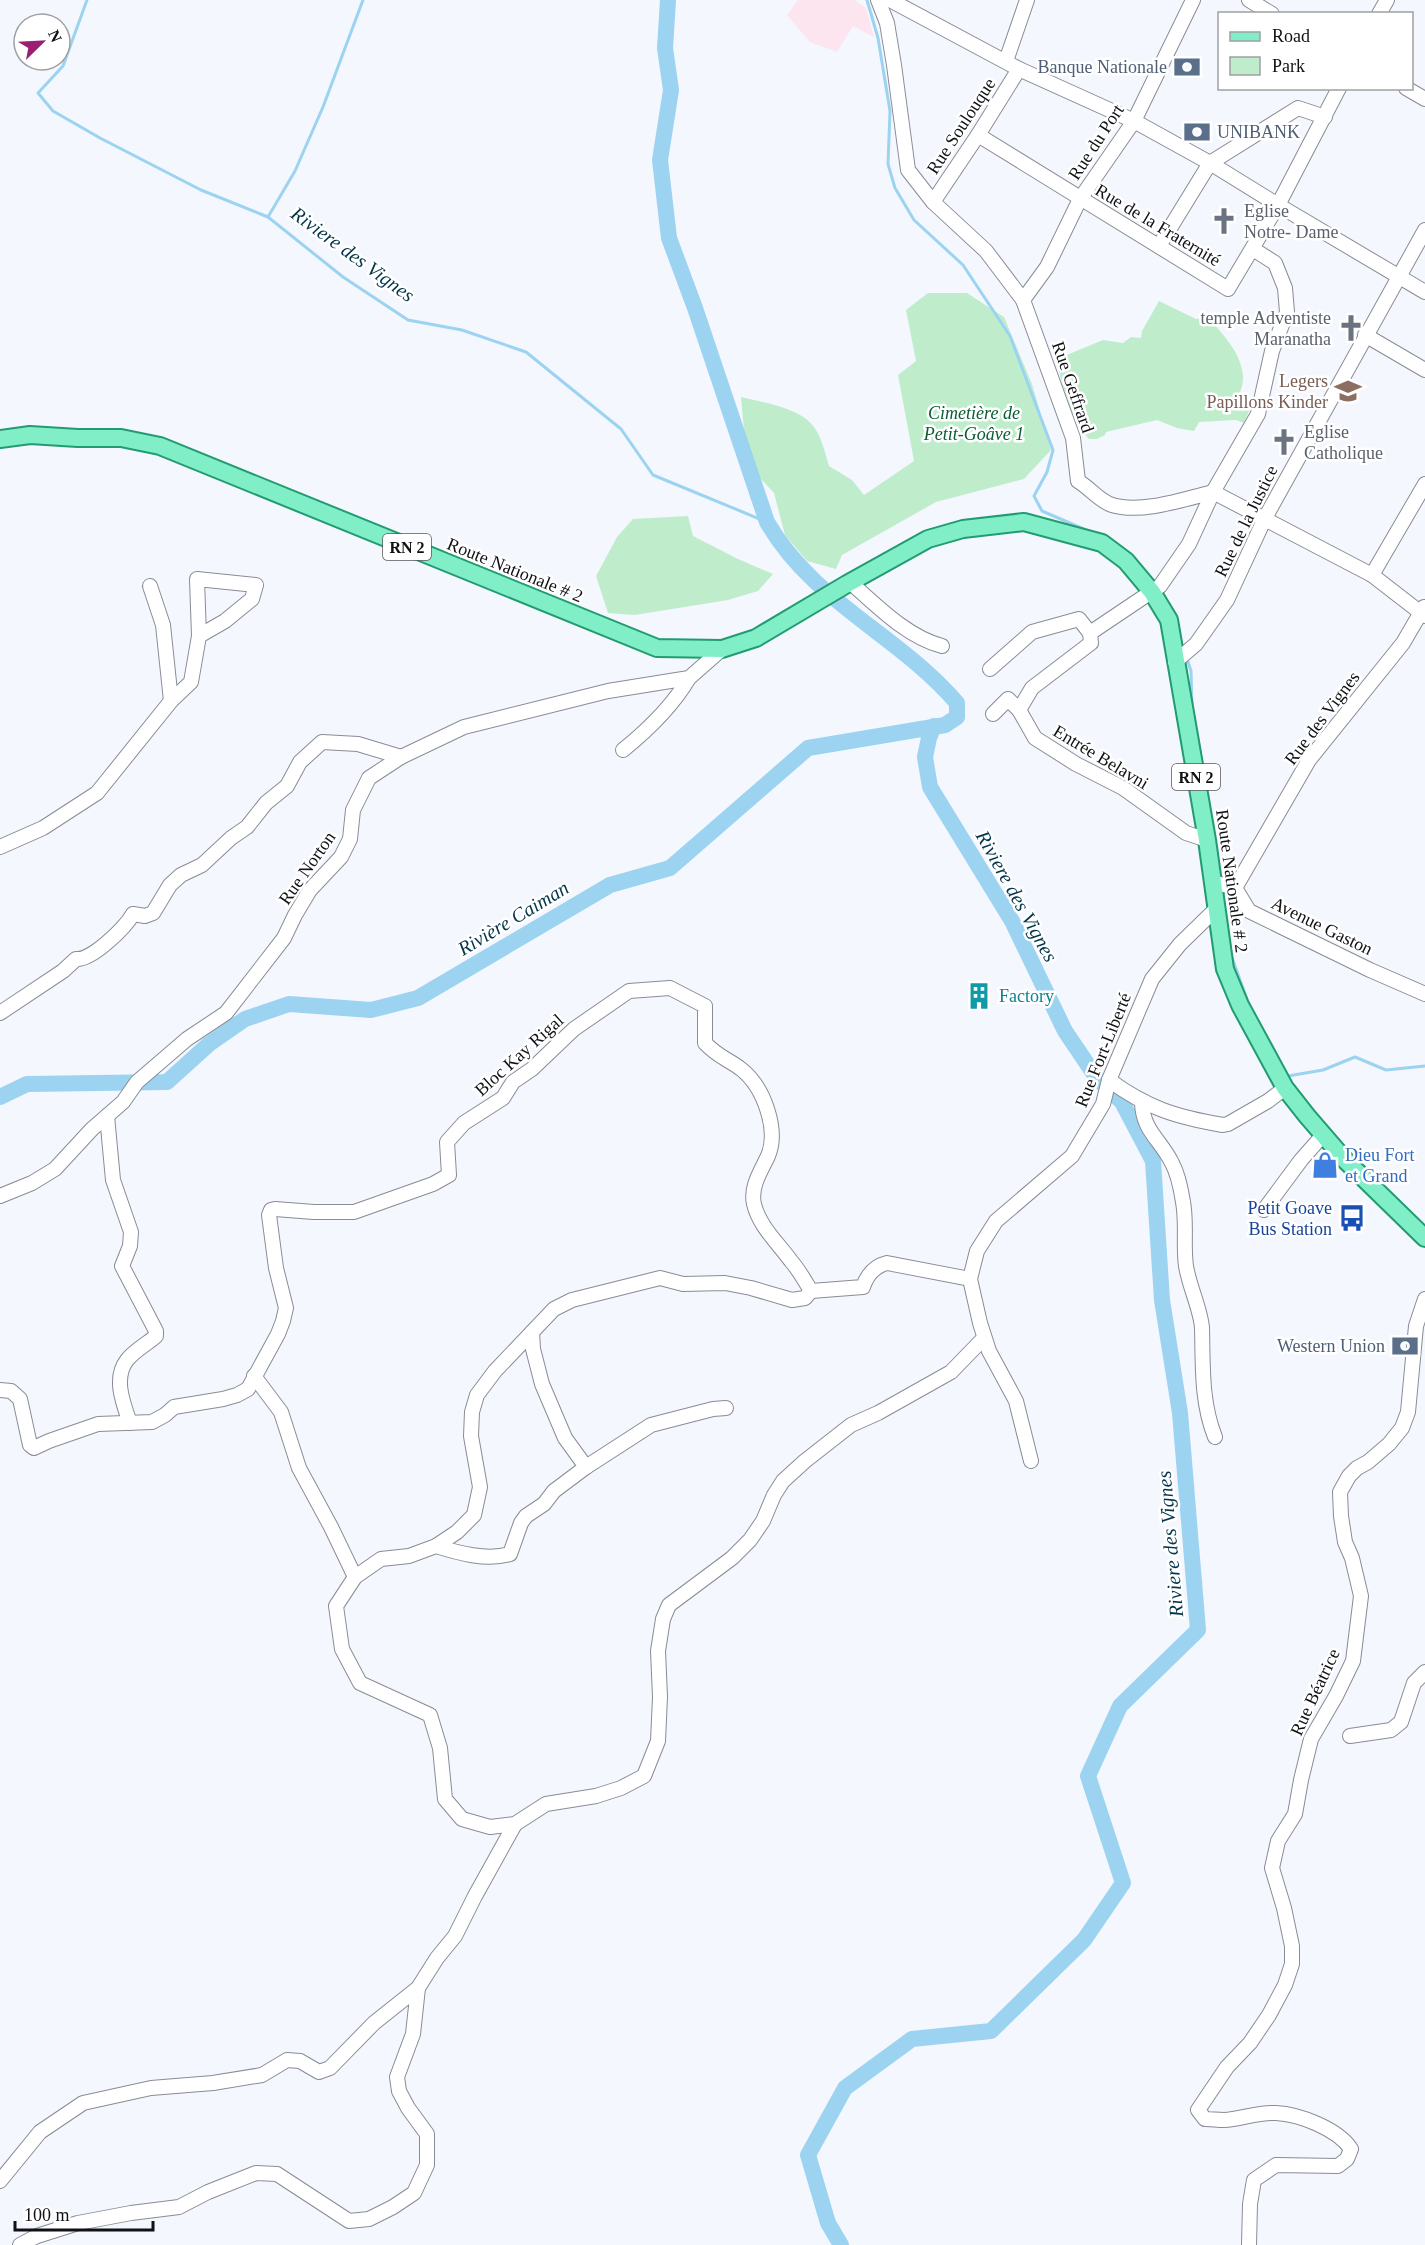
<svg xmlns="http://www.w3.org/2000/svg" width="1425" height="2245" font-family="'Times New Roman',serif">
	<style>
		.industrial { fill: #fde5f0 }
		.green { fill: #bfedcc }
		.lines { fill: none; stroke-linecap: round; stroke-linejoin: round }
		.stream { stroke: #9bd3f1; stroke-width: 3 }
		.river { stroke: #9bd3f1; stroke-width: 16 }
		.minor-casing { stroke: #898c94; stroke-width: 16 }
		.major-casing { stroke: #229b71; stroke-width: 20 }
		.minor { stroke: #fff; stroke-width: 14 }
		.major { stroke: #80efc8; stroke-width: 16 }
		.labels { text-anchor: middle; stroke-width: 5; stroke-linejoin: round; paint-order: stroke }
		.shield { fill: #fff; stroke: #58585a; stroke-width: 1.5 }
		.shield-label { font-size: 16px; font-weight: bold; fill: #101114 }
		.service-label { font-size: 18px; fill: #4e5e75; stroke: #fff; text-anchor: end }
		.street-label { font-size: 18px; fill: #101114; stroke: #fff }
		.worship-label { font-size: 18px; fill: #5b616d; stroke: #fff; text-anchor: start }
		.education-label { font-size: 18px; fill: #785e54; stroke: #fff; text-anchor: end }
		.park-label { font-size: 18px; font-style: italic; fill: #0a5d33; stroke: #fff }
		.culture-label { font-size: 18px; fill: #0d838f; stroke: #fff; text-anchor: start }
		.shop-label { font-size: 18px; fill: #366cbe; stroke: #fff; text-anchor: start }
		.transit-label { font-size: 18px; fill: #164399; stroke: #fff; text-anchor: end }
		.water-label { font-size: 20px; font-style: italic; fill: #04364a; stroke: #fff }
	</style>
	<rect width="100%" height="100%" fill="#f4f7fe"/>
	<path class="industrial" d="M798,0H855L866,8L874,37L853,26L837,52L810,42L787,15Z"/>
	<g class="green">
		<path d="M928,293H967L1004,317L1032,384L1051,450L1024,479L936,502L842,555L836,569L807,561L785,535L774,493L747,464L741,397C762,402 801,408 814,427C822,438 825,453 829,466L852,480L864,495L914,461L898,375L916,361L906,310Z"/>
		<path d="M1159,301L1196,319L1209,318C1223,335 1241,352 1243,376C1244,383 1240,392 1238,399L1251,406L1244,423L1236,420L1199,422L1194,431L1177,428L1157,420L1106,432L1105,435L1097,439H1089C1073,423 1060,382 1057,359L1103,340L1123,343L1131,337L1141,338L1142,331Z"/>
		<path d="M688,516L693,536L738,559L773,574L758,591L728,600L635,615L608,613L596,576L617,537L633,519Z"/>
	</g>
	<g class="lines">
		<g class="stream">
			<path d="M87,0L63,66L38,93L53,111L100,138L201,190L268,217"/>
			<path d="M363,0L323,107L295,171L268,217L343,277L408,320L462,330L526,352L621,429L653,475L767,522"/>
			<path d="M867,0L878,38L890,111L888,164L895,188L914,220L963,265L1010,336L1053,450L1047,472L1034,496L1042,511L1093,533"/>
			<path d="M1186,656L1191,671L1192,709"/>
			<path d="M1231,955L1248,1002"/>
			<path d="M1288,1076L1323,1070L1355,1057L1386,1070L1425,1066"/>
		</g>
		<g class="river">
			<path d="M0,1097L27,1084L167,1082L209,1044L245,1019L289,1004L371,1010L418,998L610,885L670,868L808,748L945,725L957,717V703C900,636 812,601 767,522L695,308L669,238L660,160L671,90L665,48L668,0"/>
			<path d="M841,2245L828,2223L808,2155L845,2088L912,2039L991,2031L1084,1940L1123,1883L1088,1776L1120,1706L1198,1630L1180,1413L1162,1300L1153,1161L1122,1102L1096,1077L1065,1031L1012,921L930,787L925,757L929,738L934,726"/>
		</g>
		<defs>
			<g id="minor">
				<path d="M878,0L887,23L894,65L908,170L933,202L986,251L1023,300L1073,438L1078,481C1090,488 1099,501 1112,505C1141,514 1185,499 1213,492L1372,575L1425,616"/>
				<path d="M890,0L1019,69L1134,121L1210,163L1278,205L1425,292"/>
				<path d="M1249,0L1272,14"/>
				<path d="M1379,14L1387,0"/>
				<path d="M1006,61L1027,0"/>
				<path d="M1406,88L1425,99"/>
				<path d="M978,135L1228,289L1278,205L1339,88"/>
				<path d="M933,202L978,135L1019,69"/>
				<path d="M1159,246L1210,163L1298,108L1325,117"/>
				<path d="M1023,300L1047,267L1080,199L1134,121L1193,0"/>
				<path d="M1365,335L1425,370"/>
				<path d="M1372,575L1425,484"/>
				<path d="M850,582C876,605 907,637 942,646"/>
				<path d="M150,586L163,625L171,701"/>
				<path d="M1175,662L1196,644L1227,600L1265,518L1425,230"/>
				<path d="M990,669L1032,632L1079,619L1090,633"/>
				<path d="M1019,710L1035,738L1076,764L1123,788L1186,833L1207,840"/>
				<path d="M993,714L1008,699L1019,710L1032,688L1091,643L1090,633L1160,586L1189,544L1213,492L1258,414L1272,351L1287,312L1285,288L1275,263L1253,249"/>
				<path d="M623,750C649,729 672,707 689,678"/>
				<path d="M0,847L43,828L97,793L171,701L191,682L199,636L197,579L256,585L252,599L225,621L199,636"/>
				<path d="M1213,882L1235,888L1249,911L1370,970L1425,994"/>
				<path d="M1235,888L1309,760L1403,643L1424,607"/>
				<path d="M0,1013L63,971L76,959C91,961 125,928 133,914L145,916L153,913L170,885L181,875L202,865L231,838L247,827L266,803L287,786L300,762L322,742L358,744L401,757"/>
				<path d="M1109,1080C1147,1108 1176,1117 1223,1125L1228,1124L1268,1101L1285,1088"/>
				<path d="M1142,1103C1143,1131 1160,1139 1172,1163C1178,1174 1181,1189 1183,1202C1187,1224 1183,1245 1186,1266C1189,1286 1201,1310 1202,1328C1203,1365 1201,1402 1215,1437"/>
				<path d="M107,1116L113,1180L131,1232L130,1246L122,1266L156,1331V1336C147,1344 135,1350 127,1360C113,1378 123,1403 130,1423"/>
				<path d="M0,1196L32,1183L55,1169L92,1129L123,1102L137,1082L187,1039L226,1013L284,938L295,915L310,890L341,857L350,839L353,810L369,778L401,757L464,727L608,691L689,678L722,649"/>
				<path d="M1264,1210L1301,1160L1323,1135"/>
				<path d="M970,1279L887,1263C875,1266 867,1275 863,1287L811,1291L805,1298L792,1300L751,1288L725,1283L683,1284L660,1278L572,1300L554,1309L495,1371L477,1395L472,1412L471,1436L480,1487L474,1515L457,1532L436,1546L409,1556L381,1559L355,1577L336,1606L342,1649L360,1683L430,1715L440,1748L445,1799L462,1819L490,1827L515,1824L546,1804L596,1796L621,1788L644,1776L658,1741L660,1697L658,1651L663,1619L669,1605L732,1558L750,1540L763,1521L774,1495L783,1481L805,1461L851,1425L878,1413L951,1372L984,1338"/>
				<path d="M532,1332L533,1349L542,1384L565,1438L586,1467"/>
				<path d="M254,1376L281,1412L299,1468L331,1527L355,1577"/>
				<path d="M0,1390L11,1391L20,1399L30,1445L34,1448L49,1441L98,1424L152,1422L165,1415L174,1407L223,1399L237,1395L248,1389L278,1334L283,1321L286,1308L276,1268L269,1215L271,1210L275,1209L314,1212H354L433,1184L449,1175L447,1142L464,1123L503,1098L513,1082L532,1069L574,1029L629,991L670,988L705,1006V1043C718,1057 728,1059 741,1069C764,1087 779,1130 768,1156C761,1171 750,1187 754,1204C759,1226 778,1243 791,1261C799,1270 805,1281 811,1291"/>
				<path d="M1031,1461L1016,1401L989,1351L980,1323L970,1279L977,1251L996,1221L1072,1156L1103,1104L1109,1080L1152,979L1180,944L1216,909"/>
				<path d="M436,1546C458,1553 487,1561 510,1554L521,1523L526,1516L544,1504L554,1491L586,1467L651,1425L713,1409L726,1408"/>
				<path d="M1350,1736L1391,1730L1401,1722L1414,1683L1425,1672"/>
				<path d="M0,2181L40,2132L83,2103L151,2088L213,2083L262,2075L287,2060L300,2061L319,2072L330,2068L374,2023L418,1988L437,1958L455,1936L475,1896L515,1824"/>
				<path d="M20,2245L37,2236L78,2223L131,2213L179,2207L208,2192L256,2173L277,2174L349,2221L369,2219L393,2207L414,2193L427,2165V2134L408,2108L399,2091L397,2077L413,2034L418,1988"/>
				<path d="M1249,2245L1250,2204L1254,2180L1276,2165L1338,2166L1347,2159L1351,2149C1338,2129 1299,2114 1276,2113C1258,2112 1241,2119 1224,2120C1218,2120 1211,2119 1205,2119L1198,2110L1227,2067L1250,2043L1269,2015L1285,1985L1292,1964V1946L1284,1908L1272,1868L1278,1841L1295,1814L1301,1780L1311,1739L1336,1696L1353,1661L1361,1596L1352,1558L1345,1542L1341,1516L1340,1492L1349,1476L1357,1468L1368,1462L1389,1444L1402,1428L1408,1412L1416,1326L1425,1299"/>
			</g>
			<path id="major" d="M0,439L30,435L78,438H121L160,446L657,648L722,649L756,638L847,584L928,539L963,529L1024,522L1102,543L1126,561L1152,592L1169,620L1207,840L1225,969L1240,1005L1285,1088L1307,1116L1345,1160L1425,1238"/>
		</defs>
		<use href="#minor" class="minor-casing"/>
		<use href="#major" class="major-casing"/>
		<use href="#minor" class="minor"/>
		<use href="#major" class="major"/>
	</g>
	<defs>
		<symbol id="bank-bare" viewBox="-9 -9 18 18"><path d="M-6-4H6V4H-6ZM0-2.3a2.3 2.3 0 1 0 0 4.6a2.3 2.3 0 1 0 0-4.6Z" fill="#5c6f8a" stroke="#fff" stroke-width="2.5" paint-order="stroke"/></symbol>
		<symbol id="church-bare" viewBox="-9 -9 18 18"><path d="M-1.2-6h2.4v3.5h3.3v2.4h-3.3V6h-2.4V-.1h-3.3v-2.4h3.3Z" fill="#6b7280" stroke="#fff" stroke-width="2.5" paint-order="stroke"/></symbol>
		<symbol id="school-bare" viewBox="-9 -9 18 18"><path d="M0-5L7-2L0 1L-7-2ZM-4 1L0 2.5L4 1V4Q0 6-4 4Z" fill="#8d6e63" stroke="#fff" stroke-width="2.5" paint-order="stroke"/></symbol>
		<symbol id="building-bare" viewBox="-9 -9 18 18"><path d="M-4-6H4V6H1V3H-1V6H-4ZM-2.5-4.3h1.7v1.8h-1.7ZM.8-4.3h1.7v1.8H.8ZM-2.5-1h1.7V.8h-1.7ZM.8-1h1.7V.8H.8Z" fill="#0f9aa8" stroke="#fff" stroke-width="2.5" paint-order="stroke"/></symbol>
		<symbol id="shop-bare" viewBox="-9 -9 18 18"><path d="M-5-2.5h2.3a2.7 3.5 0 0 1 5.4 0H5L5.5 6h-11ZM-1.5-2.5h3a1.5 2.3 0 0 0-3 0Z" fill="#3f7fe0" stroke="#fff" stroke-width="2.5" paint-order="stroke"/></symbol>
		<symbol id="bus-bare" viewBox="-9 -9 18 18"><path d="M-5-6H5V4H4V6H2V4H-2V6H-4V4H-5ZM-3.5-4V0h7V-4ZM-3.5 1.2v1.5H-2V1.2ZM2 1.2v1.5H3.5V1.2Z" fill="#1a4fb4" stroke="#fff" stroke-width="2.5" paint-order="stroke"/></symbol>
	</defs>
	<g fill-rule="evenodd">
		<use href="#bank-bare" x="1168" y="48" width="38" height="38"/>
		<use href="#bank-bare" x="1178" y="113" width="38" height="38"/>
		<use href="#church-bare" x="1205" y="202" width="38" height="38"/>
		<use href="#church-bare" x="1332" y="309" width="38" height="38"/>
		<use href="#school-bare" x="1329" y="372" width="38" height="38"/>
		<use href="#church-bare" x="1265" y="423" width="38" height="38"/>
		<use href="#building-bare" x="960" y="977" width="38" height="38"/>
		<use href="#shop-bare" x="1306" y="1146" width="38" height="38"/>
		<use href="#bus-bare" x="1333" y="1199" width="38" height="38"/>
		<use href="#bank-bare" x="1386" y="1327" width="38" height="38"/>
	</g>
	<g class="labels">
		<g class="shield">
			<rect x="383" y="534" width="48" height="26" rx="4.5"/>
			<rect x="1172" y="764" width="48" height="26" rx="4.5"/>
		</g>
		<g class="shield-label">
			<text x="407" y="553">RN 2</text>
			<text x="1196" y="783">RN 2</text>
		</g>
		<g class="service-label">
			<text x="1167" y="73">Banque Nationale</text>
			<text x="1217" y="138" text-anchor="start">UNIBANK</text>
			<text x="1385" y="1352">Western Union</text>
		</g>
		<g class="street-label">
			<text transform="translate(961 126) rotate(-57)" y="6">Rue Soulouque</text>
			<text transform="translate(1096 142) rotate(-57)" y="6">Rue du Port</text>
			<text transform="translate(1158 225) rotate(31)" y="6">Rue de la Fraternité</text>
			<text transform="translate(1073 387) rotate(71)" y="6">Rue Geffrard</text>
			<text transform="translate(1246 521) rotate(-64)" y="6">Rue de la Justice</text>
			<text transform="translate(515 570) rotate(22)" y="6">Route Nationale # 2</text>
			<text transform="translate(1322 718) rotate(-53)" y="6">Rue des Vignes</text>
			<text transform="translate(1101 757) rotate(31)" y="6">Entrée Belavni</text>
			<text transform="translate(307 868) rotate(-55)" y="6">Rue Norton</text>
			<text transform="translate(1232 881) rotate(82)" y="6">Route Nationale # 2</text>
			<text transform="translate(1322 926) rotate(26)" y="6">Avenue Gaston</text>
			<text transform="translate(1103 1050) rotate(-68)" y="6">Rue Fort-Liberté</text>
			<text transform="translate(519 1055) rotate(-42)" y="6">Bloc Kay Rigal</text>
			<text transform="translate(1315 1692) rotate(-65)" y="6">Rue Béatrice</text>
		</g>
		<g class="worship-label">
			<text x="1244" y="217">Eglise<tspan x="1244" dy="21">Notre- Dame</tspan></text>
			<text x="1331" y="324" text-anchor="end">temple Adventiste<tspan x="1331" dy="21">Maranatha</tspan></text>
			<text x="1304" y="438">Eglise<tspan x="1304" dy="21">Catholique</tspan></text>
		</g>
		<g class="education-label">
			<text x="1328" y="387">Legers<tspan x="1328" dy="21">Papillons Kinder</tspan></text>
		</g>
		<g class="park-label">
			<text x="974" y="419">Cimetière de<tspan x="974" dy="21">Petit-Goâve 1</tspan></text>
		</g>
		<g class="culture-label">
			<text x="999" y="1002">Factory</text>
		</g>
		<g class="shop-label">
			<text x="1345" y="1161">Dieu Fort<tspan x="1345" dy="21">et Grand</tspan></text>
		</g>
		<g class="transit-label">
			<text x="1332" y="1214">Petit Goave<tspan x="1332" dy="21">Bus Station</tspan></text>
		</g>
		<g class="water-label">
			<text transform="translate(353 254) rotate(36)" y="7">Riviere des Vignes</text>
			<text transform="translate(1017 896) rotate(61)" y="7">Riviere des Vignes</text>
			<text transform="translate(513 918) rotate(-31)" y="7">Rivière Caiman</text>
			<text transform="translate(1170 1544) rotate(-95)" y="7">Riviere des Vignes</text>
		</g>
	</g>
	<rect x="1218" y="12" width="195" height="78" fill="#ffffff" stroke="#9fa0a1" stroke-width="1.5"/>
	<rect x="1230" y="32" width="30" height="9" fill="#80efc8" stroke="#9fa0a1" stroke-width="1.5"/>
	<text x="1272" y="42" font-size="18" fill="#101114">Road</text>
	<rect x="1230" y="57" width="30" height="18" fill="#bfedcc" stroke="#9fa0a1" stroke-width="1.5"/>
	<text x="1272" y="72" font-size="18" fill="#101114">Park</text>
	<g transform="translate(42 42) rotate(66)"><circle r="28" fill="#ffffff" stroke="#9fa0a1" stroke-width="1.5"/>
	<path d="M0-4.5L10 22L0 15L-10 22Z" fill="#9b1e73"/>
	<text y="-9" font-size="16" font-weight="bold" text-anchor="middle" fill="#101114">N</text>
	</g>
	<path d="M15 2221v9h138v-9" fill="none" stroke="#101114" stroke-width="3"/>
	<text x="24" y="2221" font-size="18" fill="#101114" stroke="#ffffff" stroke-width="4.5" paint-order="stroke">100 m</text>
</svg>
